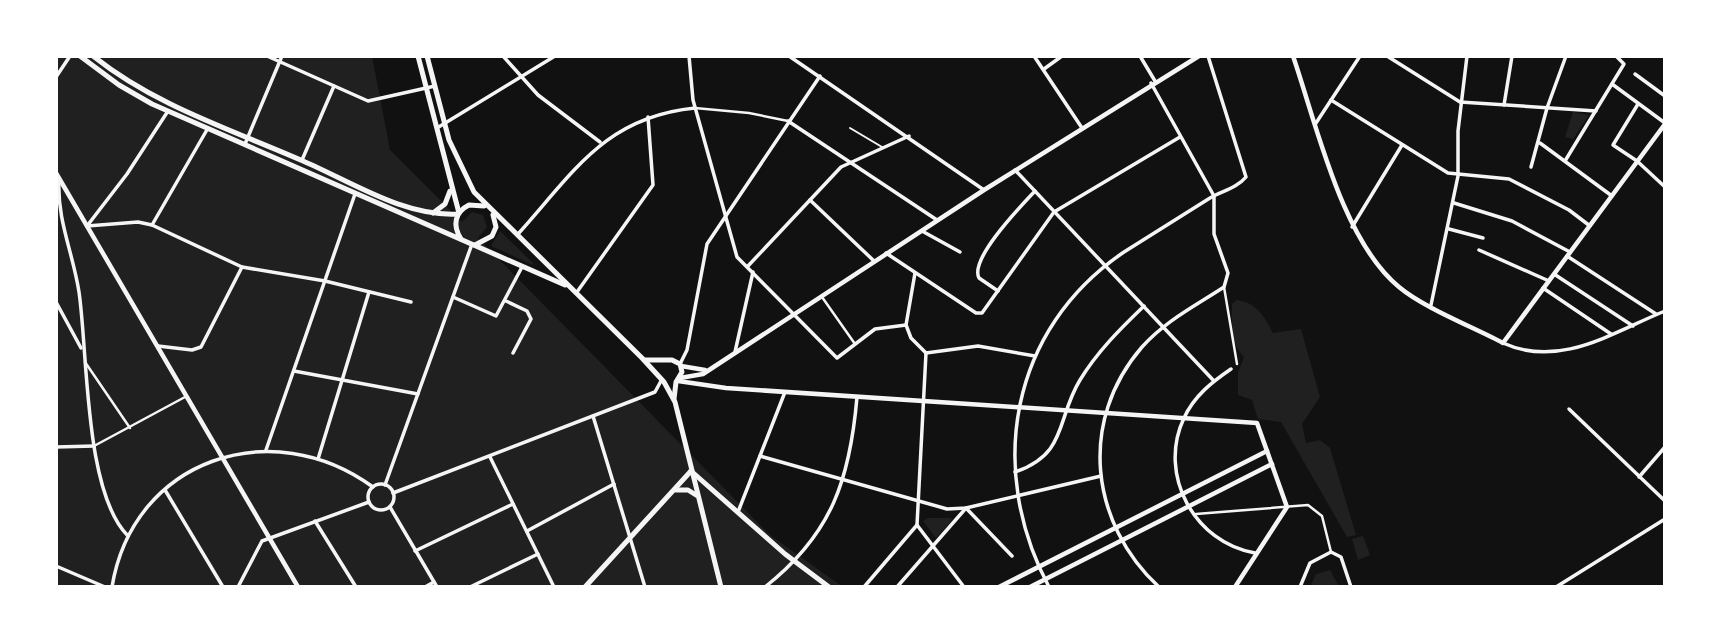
<svg xmlns="http://www.w3.org/2000/svg" width="1721" height="643" font-family="'Noto Serif',serif">
	<style>
		.green { fill: #202020 }
		.lines { fill: none; stroke-linecap: round; stroke-linejoin: round }
		.service { stroke: #f5f5f5; stroke-width: 2 }
		.pedestrian { stroke: #f5f5f5; stroke-width: 2.5 }
		.minor { stroke: #f5f5f5; stroke-width: 3.5 }
		.tertiary { stroke: #f5f5f5; stroke-width: 4.5 }
		.secondary { stroke: #f5f5f5; stroke-width: 4.5 }
		.primary { stroke: #f5f5f5; stroke-width: 5 }
	</style>
	<rect width="100%" height="100%" fill="#111"/>
	<g class="green">
		<path d="M56,56H372L390,150L462,222L472,212L483,215L487,227L478,238L770,535L843,587H56Z"/>
		<path d="M1573,112L1589,115L1573,139L1565,137Z"/>
		<path d="M500,231L533,263V265L491,246Z"/>
		<path d="M1237,300C1257,303 1264,316 1273,333L1301,329L1320,397L1302,424L1306,443L1320,440L1330,448L1356,535L1347,537L1281,422L1258,419L1252,400L1238,395V373L1244,357C1230,343 1232,323 1232,304Z"/>
		<path d="M928,518H951L952,520L936,538L923,521Z"/>
		<path d="M1363,536L1370,555L1358,560L1352,539Z"/>
		<path d="M1330,570L1339,587H1310L1316,574Z"/>
	</g>
	<g class="lines">
		<path class="service" d="M850,128L882,147"/>
		<g class="pedestrian">
			<path d="M695,108L749,113L788,121"/>
			<path d="M1224,287L1237,364"/>
			<path d="M822,297L855,344"/>
			<path d="M85,362L130,428"/>
			<path d="M94,446L185,397"/>
			<path d="M1196,514L1308,505L1322,516L1331,552"/>
		</g>
		<g class="minor">
			<path d="M267,56L368,101L435,86"/>
			<path d="M503,56L538,95L600,142"/>
			<path d="M689,56L693,100L737,257L837,358L875,329L906,325"/>
			<path d="M789,56L984,190"/>
			<path d="M1034,56L1082,128"/>
			<path d="M1140,56L1155,81"/>
			<path d="M1387,56L1460,102L1596,111"/>
			<path d="M1044,69L1062,56"/>
			<path d="M1635,74L1665,96"/>
			<path d="M56,77L70,56"/>
			<path d="M1151,83L1214,196V234L1228,273L1224,287C1195,306 1165,321 1142,347C1078,421 1090,523 1159,587"/>
			<path d="M1612,84L1665,123"/>
			<path d="M1331,100L1448,173L1509,179L1569,210L1590,226"/>
			<path d="M1638,104L1613,145L1637,161L1665,187"/>
			<path d="M1504,105L1512,56"/>
			<path d="M788,121L937,220"/>
			<path d="M1316,123L1360,56"/>
			<path d="M437,128L555,56"/>
			<path d="M1540,143L1612,196"/>
			<path d="M245,144L282,56"/>
			<path d="M302,160L334,86"/>
			<path d="M1565,161L1624,64L1616,56"/>
			<path d="M1531,167L1547,108L1566,56"/>
			<path d="M1015,170L1214,381"/>
			<path d="M59,181C57,220 73,253 79,292C88,353 84,492 128,536"/>
			<path d="M810,200L874,261"/>
			<path d="M1454,203L1512,221L1570,252"/>
			<path d="M152,225L208,128"/>
			<path d="M87,226L138,222L152,225L242,267L325,281L411,302"/>
			<path d="M87,226L127,174L168,111"/>
			<path d="M1352,227L1402,145"/>
			<path d="M1449,229L1483,238"/>
			<path d="M922,231L960,252"/>
			<path d="M518,234C574,172 605,117 695,108"/>
			<path d="M1479,250L1549,281"/>
			<path d="M886,253L976,313H982L1054,212L1180,137"/>
			<path d="M1567,256L1656,314"/>
			<path d="M748,266L841,167L909,136"/>
			<path d="M915,273L906,325L911,338L926,353"/>
			<path d="M1554,274L1633,326"/>
			<path d="M1543,288L1611,334"/>
			<path d="M998,291L979,278C969,259 1021,206 1035,191"/>
			<path d="M577,292L653,185L648,117"/>
			<path d="M453,297L496,316L522,267"/>
			<path d="M506,301L527,311L531,319L513,353"/>
			<path d="M56,302L81,348"/>
			<path d="M1431,305L1458,176V131L1467,56"/>
			<path d="M1503,343C1560,369 1613,332 1665,311"/>
			<path d="M158,346L192,350L201,347L242,267"/>
			<path d="M735,352L753,272"/>
			<path d="M926,353L978,346L1035,356"/>
			<path d="M680,364L687,350L707,244L820,76"/>
			<path d="M1231,369C1212,382 1194,396 1184,418C1157,475 1195,543 1255,553"/>
			<path d="M294,371L418,394"/>
			<path d="M1569,409L1665,501"/>
			<path d="M593,416L645,587"/>
			<path d="M56,447L94,446"/>
			<path d="M266,450L355,194"/>
			<path d="M760,456L947,509L966,508L1101,476"/>
			<path d="M490,457L554,587"/>
			<path d="M318,459L369,292"/>
			<path d="M1015,472C1068,454 1056,419 1080,380C1097,352 1120,329 1144,306"/>
			<path d="M1639,477L1665,447"/>
			<circle cx="381" cy="497" r="13"/>
			<path d="M385,485L472,244"/>
			<path d="M165,490L223,587"/>
			<path d="M393,493L655,392L661,381"/>
			<path d="M390,507L437,587"/>
			<path d="M966,508L1012,556"/>
			<path d="M738,512L785,392"/>
			<path d="M315,521L356,587"/>
			<path d="M917,525L926,353"/>
			<path d="M917,525L964,587"/>
			<path d="M527,531L614,484"/>
			<path d="M415,551L513,504"/>
			<path d="M56,566L105,587"/>
			<path d="M112,587C133,459 272,413 373,487"/>
			<path d="M238,587L262,541L369,502"/>
			<path d="M425,587L434,582"/>
			<path d="M470,587L538,554"/>
			<path d="M765,587C832,534 850,479 857,397"/>
			<path d="M864,587L917,525"/>
			<path d="M897,587L966,508"/>
			<path d="M1049,587C986,469 1010,329 1124,252C1153,234 1181,216 1210,198C1222,191 1237,188 1246,177L1208,56"/>
			<path d="M1300,587L1310,563L1331,552L1341,557L1351,587"/>
			<path d="M1556,587L1665,519"/>
		</g>
		<g class="tertiary">
			<path d="M1293,56C1317,126 1342,240 1399,287C1424,308 1473,327 1503,343L1665,124"/>
			<path d="M678,381L726,388L1257,423L1287,507L1235,587"/>
			<path d="M999,587L1267,451"/>
			<path d="M1030,587L1272,464"/>
		</g>
		<g class="secondary">
			<path d="M56,173L298,587"/>
			<path d="M681,366L705,370"/>
			<path d="M680,378L703,374L984,190L1199,56"/>
		</g>
		<g class="primary">
			<path d="M80,56L119,85L152,104L565,285"/>
			<path d="M93,56C156,106 230,129 303,161C352,182 404,217 458,214"/>
			<path d="M418,56L459,213"/>
			<path d="M427,56L449,140L474,192L642,358L664,382L675,402L721,587"/>
			<path d="M433,213L445,204L450,191"/>
			<path d="M461,239C452,225 455,212 469,205L484,206"/>
			<path d="M475,245L492,236L496,227L493,215"/>
			<path d="M645,360H672L680,364L682,372L676,382L674,399"/>
			<path d="M691,471L785,554L829,587"/>
			<path d="M676,490H688L696,495"/>
			<path d="M585,587L691,471"/>
		</g>
	</g>
	<rect width="1721" height="643" fill="none" stroke="#ffffff" stroke-width="116"/>
</svg>
